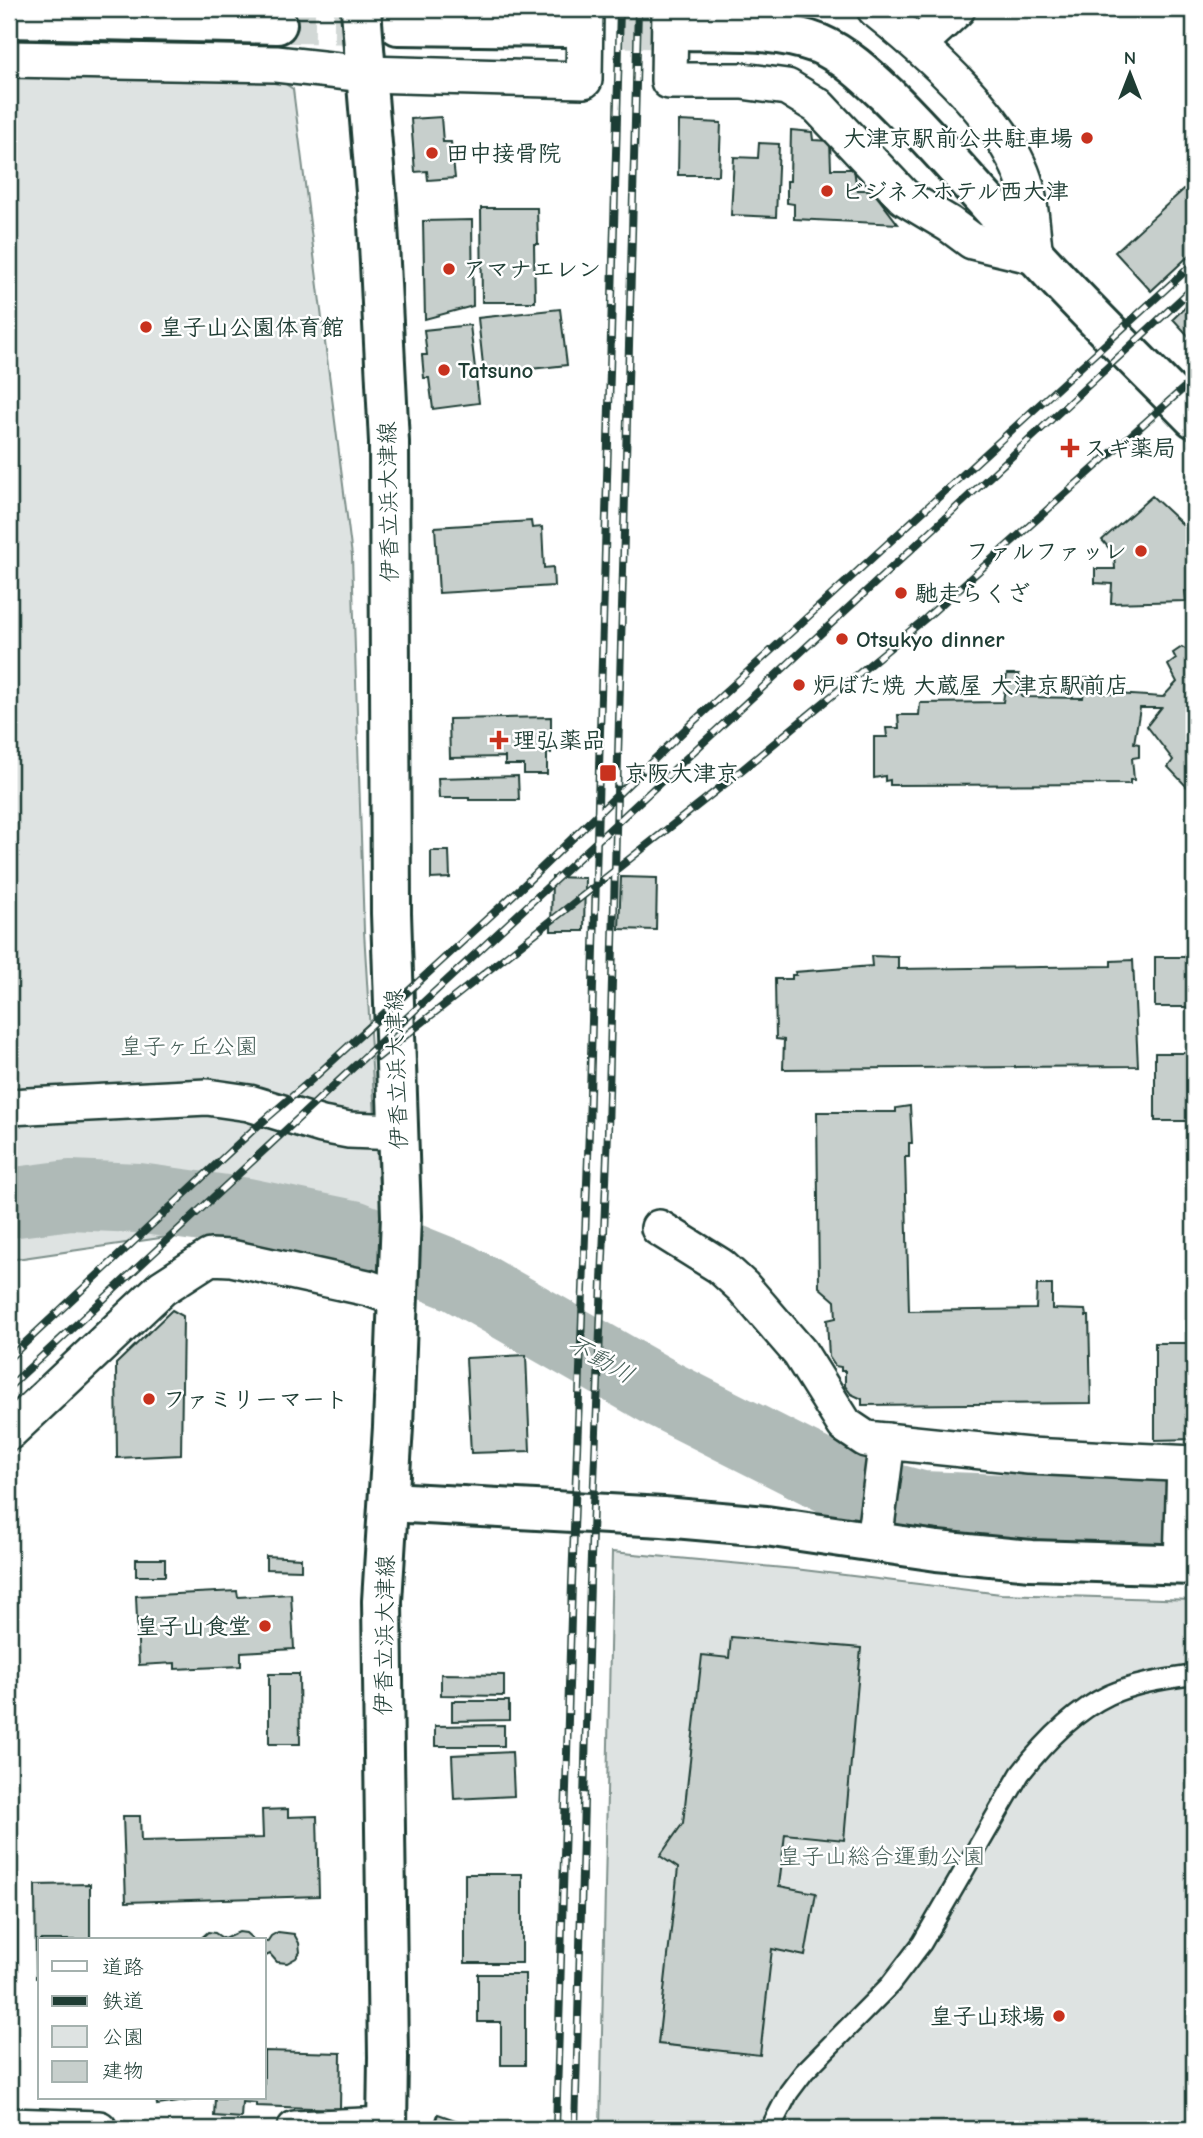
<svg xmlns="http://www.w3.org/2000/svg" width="1203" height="2138" font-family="'Comic Neue','Klee One',sans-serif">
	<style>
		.park { fill: #dee3e2; stroke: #7e908b; stroke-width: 2 }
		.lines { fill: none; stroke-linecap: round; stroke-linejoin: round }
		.river { stroke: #afbab7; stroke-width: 70 }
		.building { fill: #c7cfcc; stroke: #1f3d34; stroke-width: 2 }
		.tertiary-tunnel { stroke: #d2d8d6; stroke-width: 38; stroke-dasharray: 38 19; stroke-linecap: butt }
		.service-casing { stroke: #1f3d34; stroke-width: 23 }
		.minor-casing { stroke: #1f3d34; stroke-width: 40 }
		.tertiary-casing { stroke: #1f3d34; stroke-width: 44 }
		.primary-casing { stroke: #1f3d34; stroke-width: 44 }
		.service { stroke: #fff; stroke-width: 18 }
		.minor { stroke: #fff; stroke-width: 35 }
		.tertiary { stroke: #fff; stroke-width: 38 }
		.primary { stroke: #fff; stroke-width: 38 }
		.rail-casing { stroke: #1f3d34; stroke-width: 8 }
		.rail { stroke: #fff; stroke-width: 5; stroke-dasharray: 16; stroke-linecap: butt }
		.primary-bridge-casing { stroke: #1f3d34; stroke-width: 44; stroke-linecap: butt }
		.primary-bridge { stroke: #fff; stroke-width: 38 }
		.poi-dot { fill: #c8321e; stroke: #fff; stroke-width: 2.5 }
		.labels { text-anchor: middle; stroke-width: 5; stroke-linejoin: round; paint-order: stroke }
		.poi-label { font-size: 23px; font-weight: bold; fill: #1f3d34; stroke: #fff; text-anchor: start }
		.street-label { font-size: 23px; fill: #1f3d34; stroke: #fff }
		.park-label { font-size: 23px; fill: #455e57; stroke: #fff }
		.water-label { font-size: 24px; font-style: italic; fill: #4a625b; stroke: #fff }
	</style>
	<rect width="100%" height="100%" fill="#fff"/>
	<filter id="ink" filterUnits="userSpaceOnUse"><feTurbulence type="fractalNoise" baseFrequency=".0143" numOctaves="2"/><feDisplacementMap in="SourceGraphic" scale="14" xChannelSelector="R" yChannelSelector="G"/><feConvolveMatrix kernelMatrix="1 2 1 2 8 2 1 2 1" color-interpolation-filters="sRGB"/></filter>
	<g filter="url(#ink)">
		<g class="park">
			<path d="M9,70L275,77L293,89L352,556L364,931L384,1268L222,1229L9,1260Z"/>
			<path d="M612,1552L795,1569L1001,1594L1194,1600V2129H600Z"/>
		</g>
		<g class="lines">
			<path class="river" d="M9,1203L70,1195L138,1198L247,1213L353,1235L458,1277L663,1394L843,1485L921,1506L1194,1516"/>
		</g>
		<g class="building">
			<path d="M441,117L443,142H451L455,178L428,180L427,171L415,172L411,119Z"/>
			<path d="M679,121L721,123L719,175H678Z"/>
			<path d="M791,130L812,132L813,140L830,141L831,169H854L857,190H872L898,224L794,219V204L787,203V181H790Z"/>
			<path d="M759,143L779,144L776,217L731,215L734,157L758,158Z"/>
			<path d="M1194,180V251L1151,291L1115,252Z"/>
			<path d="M481,208H537L538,244H534L535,302H482Z"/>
			<path d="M472,220L473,306L425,319L423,221Z"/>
			<path d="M1194,299V342L1173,319Z"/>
			<path d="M560,309L567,365L484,374L478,318Z"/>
			<path d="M470,325L479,403L433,409L429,378H424L422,355H427L424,330Z"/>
			<path d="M1152,496L1194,535V591H1185L1186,601L1111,603L1112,584L1095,583V569H1115L1114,554L1102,540Z"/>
			<path d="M531,521L532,528L542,527L544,568L553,567L554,586L439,593L435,527Z"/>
			<path d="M1182,647L1194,654V782L1187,787L1168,767L1173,760L1147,726L1161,708H1140L1134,743L1139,744V757L1132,758L1134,780H1130V784L890,785V780L885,781V776L874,778V737H887L886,728H899L898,715H919L920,703L1003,702L1007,674H1019L1022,697L1083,698L1085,678H1098L1100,693L1163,697L1177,682L1168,665L1176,659L1173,653Z"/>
			<path d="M551,717V753H547V774H524V765H505V757L450,758L449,719Z"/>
			<path d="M518,776L519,800H469V798H439L438,778Z"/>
			<path d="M431,851H449L450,878L431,879Z"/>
			<path d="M552,877L585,878L584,931H551Z"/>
			<path d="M621,877L657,878L656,930L619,929Z"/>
			<path d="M871,956L898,957V969L1111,966V961L1133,960L1138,1066L783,1069L784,1040L776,1039L775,979H792V975H796L795,972L872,966Z"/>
			<rect x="1155" y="957" width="39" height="50"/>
			<path d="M1155,1053H1194V1074H1191L1192,1121H1155Z"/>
			<path d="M910,1106L912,1143H909V1157H905L909,1311L1036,1309L1037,1285H1052V1309L1085,1310L1086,1316H1089L1091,1403L862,1405V1399L851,1394L845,1386V1371H841V1367L835,1366L829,1357L827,1320L836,1318L835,1301L819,1287L817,1112H896V1108Z"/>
			<path d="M172,1310L183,1316L181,1455L117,1458L116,1364Z"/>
			<path d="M1155,1343H1194V1439L1155,1440Z"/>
			<path d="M526,1355L530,1451L471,1453L466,1358Z"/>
			<path d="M266,1556L301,1558V1570L266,1569Z"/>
			<rect x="136" y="1559" width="29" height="17"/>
			<path d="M237,1591L238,1597L291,1594L294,1649L241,1652V1666L175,1669V1663L139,1665L136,1596Z"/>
			<path d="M731,1637L861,1648L844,1840L785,1834L779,1886L816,1893L805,1956L772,1949L760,2055L658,2044L678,1868L660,1856L683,1823L702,1655L729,1658Z"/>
			<path d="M269,1674H299L300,1744H269Z"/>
			<path d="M441,1674L504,1675V1696L441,1695Z"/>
			<path d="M452,1701H509V1720L452,1721Z"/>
			<path d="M504,1725V1746H435V1726Z"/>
			<path d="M512,1752L514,1796L454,1799L452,1755Z"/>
			<path d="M288,1809V1817L317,1816L319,1896L126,1902L123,1816H140L141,1841L263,1838L262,1810Z"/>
			<rect x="465" y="1874" width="57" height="89"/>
			<rect x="9" y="1875" width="8" height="112"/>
			<path d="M90,1884V1940H40V1978H36L35,1885Z"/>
			<path d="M208,1932L215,1933L224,1939L239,1932L246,1933L254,1940H199Z"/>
			<path d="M278,1932L294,1934L299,1943L300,1952L296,1958L287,1963L277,1962L270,1954L264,1957V1941L267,1942L271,1936Z"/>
			<path d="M478,1974H525V2065H501V2022H478Z"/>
			<rect x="9" y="2022" width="2" height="53"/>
			<path d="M264,2051L341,2053L340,2109L256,2106V2103L242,2102L241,2118L214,2116L215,2098H264Z"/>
			<path d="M156,2098H207L157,2105Z"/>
			<path d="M438,2114L481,2129H433Z"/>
		</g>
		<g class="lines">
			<g class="tertiary-tunnel">
				<path d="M277,24L396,25"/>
				<path d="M565,27L683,30"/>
			</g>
			<defs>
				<path id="service" d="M770,2129L789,2092L804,2072L890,1985L922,1943L1020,1774C1044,1743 1073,1712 1109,1695C1135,1683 1166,1679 1194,1675"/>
				<g id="minor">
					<path d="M670,9L669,81H742L787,87L818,106L904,197L949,224L972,241L1035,256C1032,234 1031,209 1026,187C1009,122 926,50 875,9"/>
					<path d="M919,44L957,9"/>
					<path d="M9,59L276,64L366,74L584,80L585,9"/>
					<path d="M9,1107L207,1097L249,1103L322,1125L349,1130L398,1132"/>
					<path d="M659,1228L720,1266L743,1287L800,1353L845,1425L866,1439L1029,1456L1194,1464"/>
					<path d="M9,1432L162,1288L210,1257L231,1258L368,1288L399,1299"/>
					<path d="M874,1542L887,1441"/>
					<path d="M1182,1564L1185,1464"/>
					<path d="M9,2126L99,2129"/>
					<path d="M295,2129L387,2125"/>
				</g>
				<g id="tertiary">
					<path d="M9,18L277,24"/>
					<path d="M398,25L565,27"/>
					<path d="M683,30C728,31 777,28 819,44C845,55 867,76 887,95C939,146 985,202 1035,255C1086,311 1141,364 1194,418"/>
					<path d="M389,1502L663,1517L766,1526L937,1551L1031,1560L1194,1565"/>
				</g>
				<path id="primary" d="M364,48L377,204L389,442L391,913L401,1216L393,1427L382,1601L388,2057L387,2129"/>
			</defs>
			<use href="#service" class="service-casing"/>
			<use href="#minor" class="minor-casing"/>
			<use href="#tertiary" class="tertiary-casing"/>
			<use href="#primary" class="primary-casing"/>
			<use href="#service" class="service"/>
			<use href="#minor" class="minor"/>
			<use href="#tertiary" class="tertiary"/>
			<use href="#primary" class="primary"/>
			<defs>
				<g id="rail">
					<path d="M377,1058L731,779L926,618L1194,379"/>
					<path d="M9,1358L253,1130L317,1075L524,885L693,722L1194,263"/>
					<path d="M9,1387L1194,287"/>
					<path d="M556,2129L572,1583L589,1130L620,9"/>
					<path d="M575,2129L590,1582L608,1131L638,9"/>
				</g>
			</defs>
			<use href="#rail" class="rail-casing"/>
			<use href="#rail" class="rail"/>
			<defs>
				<path id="primary-bridge" d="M361,9L364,48"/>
			</defs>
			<use href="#primary-bridge" class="primary-bridge-casing"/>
			<use href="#primary-bridge" class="primary-bridge"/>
		</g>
	</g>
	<g class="poi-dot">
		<circle cx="1087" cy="138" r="7"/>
		<circle cx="432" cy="153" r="7"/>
		<circle cx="827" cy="191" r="7"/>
		<circle cx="449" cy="269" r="7"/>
		<circle cx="146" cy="327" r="7"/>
		<circle cx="444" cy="370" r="7"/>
		<path d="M1066.5 437.5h7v7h7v7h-7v7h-7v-7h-7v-7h7z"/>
		<circle cx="1141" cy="551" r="7"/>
		<circle cx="901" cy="593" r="7"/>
		<circle cx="842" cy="639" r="7"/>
		<circle cx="799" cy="685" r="7"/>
		<path d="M495.5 729.5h7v7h7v7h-7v7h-7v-7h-7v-7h7z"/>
		<rect x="599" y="764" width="18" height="18" rx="3.5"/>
		<circle cx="149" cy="1399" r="7"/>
		<circle cx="265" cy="1626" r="7"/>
		<circle cx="1059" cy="2016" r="7"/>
	</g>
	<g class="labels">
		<g class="poi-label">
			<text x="1073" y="146" text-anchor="end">大津京駅前公共駐車場</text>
			<text x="446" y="161">田中接骨院</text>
			<text x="841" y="199">ビジネスホテル西大津</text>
			<text x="463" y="277">アマナエレン</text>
			<text x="160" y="335">皇子山公園体育館</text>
			<text x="458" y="378">Tatsuno</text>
			<text x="1084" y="456">スギ薬局</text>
			<text x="1127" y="559" text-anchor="end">ファルファッレ</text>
			<text x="915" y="601">馳走らくざ</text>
			<text x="856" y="647">Otsukyo dinner</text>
			<text x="813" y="693">炉ばた焼 大蔵屋 大津京駅前店</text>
			<text x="513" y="748">理弘薬品</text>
			<text x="624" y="781">京阪大津京</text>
			<text x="163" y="1407">ファミリーマート</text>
			<text x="251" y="1634" text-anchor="end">皇子山食堂</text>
			<text x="1045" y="2024" text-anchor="end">皇子山球場</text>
		</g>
		<g class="street-label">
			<text transform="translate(388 502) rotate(-91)" y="8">伊香立浜大津線</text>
			<text transform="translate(396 1069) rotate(-92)" y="8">伊香立浜大津線</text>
			<text transform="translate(384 1635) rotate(-89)" y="8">伊香立浜大津線</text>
		</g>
		<g class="park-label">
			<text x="189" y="1054">皇子ヶ丘公園</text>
			<text x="882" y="1864">皇子山総合運動公園</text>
		</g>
		<g class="water-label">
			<text transform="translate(601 1359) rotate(30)" y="8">不動川</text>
		</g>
	</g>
	<rect width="1203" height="2138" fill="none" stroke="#fff" stroke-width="35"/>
	<rect x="18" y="18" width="1168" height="2103" fill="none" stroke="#1f3d34" stroke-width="2.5" filter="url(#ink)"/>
	<rect x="38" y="1938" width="228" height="161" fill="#ffffff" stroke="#a5b1ae" stroke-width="2"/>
	<rect x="52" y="1961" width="35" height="10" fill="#ffffff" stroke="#a5b1ae" stroke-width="2"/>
	<text x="102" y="1974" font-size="21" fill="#1f3d34">道路</text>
	<rect x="52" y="1996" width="35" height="10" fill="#1f3d34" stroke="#a5b1ae" stroke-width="2"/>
	<text x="102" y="2008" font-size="21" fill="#1f3d34">鉄道</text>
	<rect x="52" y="2026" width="35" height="21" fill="#dee3e2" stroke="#a5b1ae" stroke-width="2"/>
	<text x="102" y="2044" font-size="21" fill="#1f3d34">公園</text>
	<rect x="52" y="2061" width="35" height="21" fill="#c7cfcc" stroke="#a5b1ae" stroke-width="2"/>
	<text x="102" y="2078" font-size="21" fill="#1f3d34">建物</text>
	<g transform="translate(1130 74)" stroke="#ffffff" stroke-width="5" paint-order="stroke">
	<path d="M0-5L12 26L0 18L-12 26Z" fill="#1f3d34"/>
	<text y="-10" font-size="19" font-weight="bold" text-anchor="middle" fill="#1f3d34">N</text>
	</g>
</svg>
